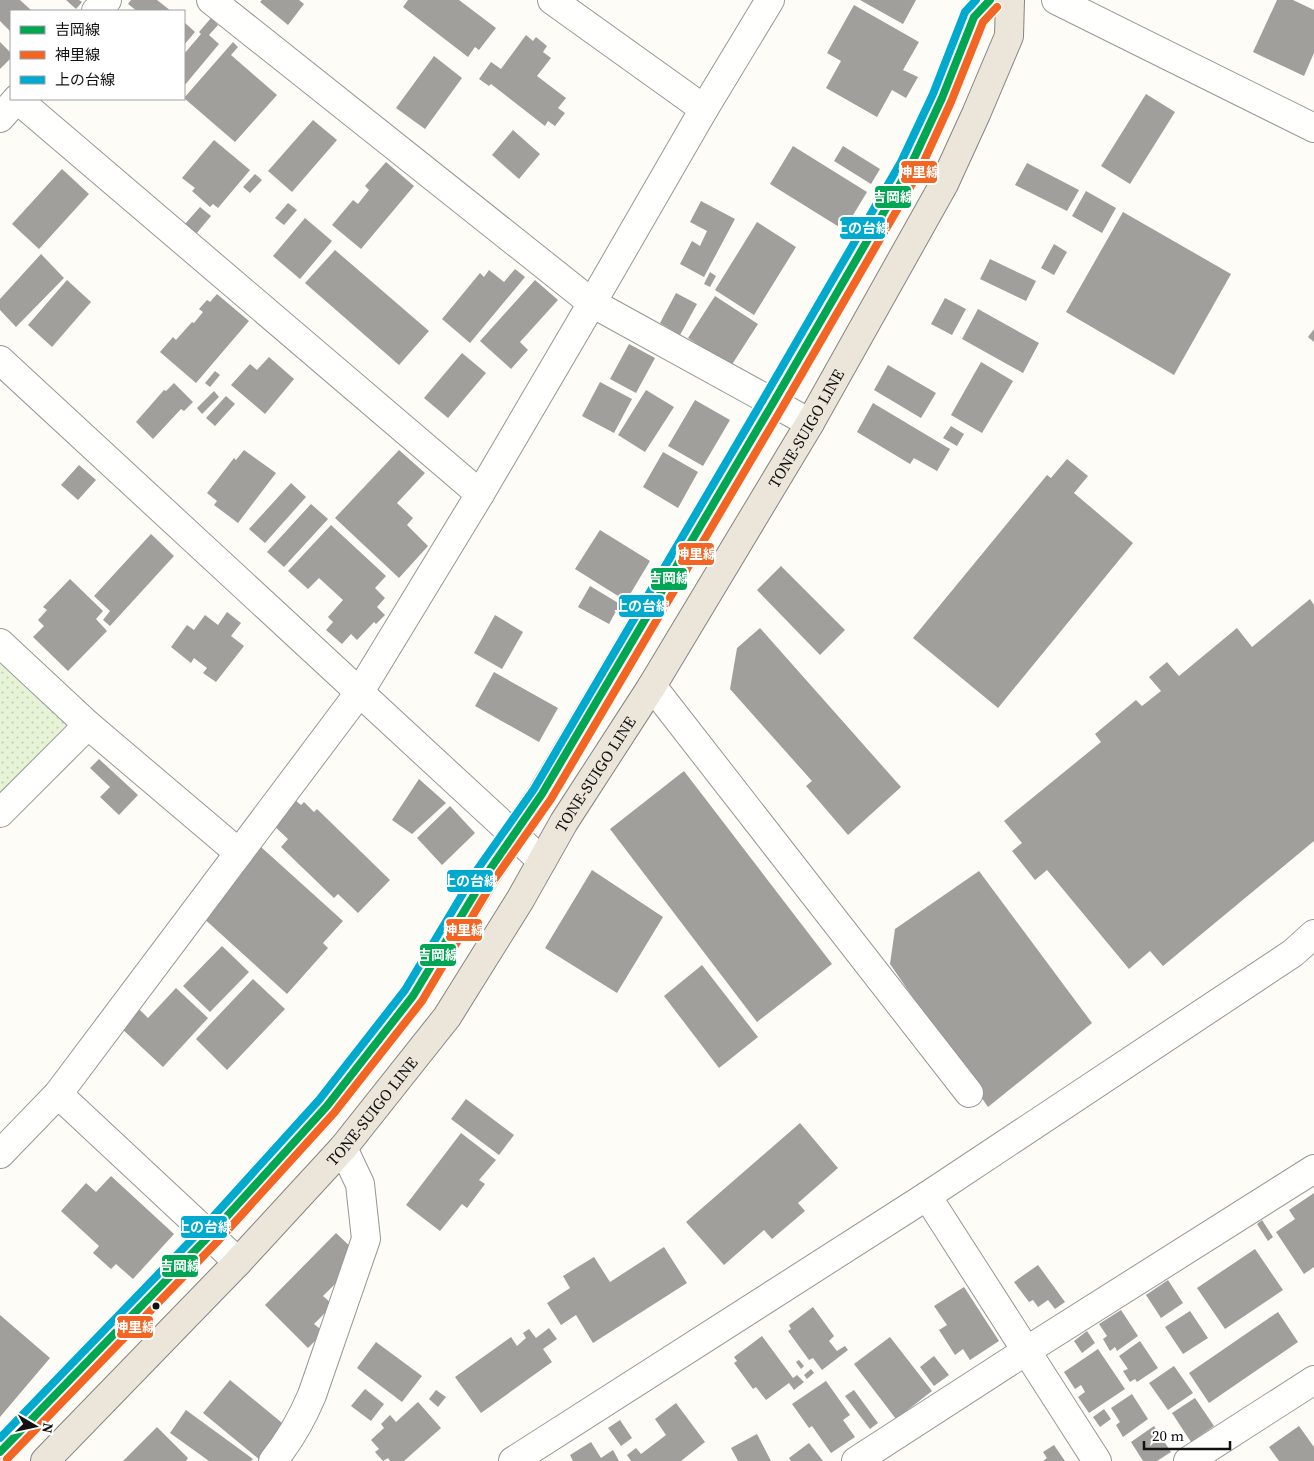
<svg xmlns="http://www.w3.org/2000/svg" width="1314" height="1461" font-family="'Source Serif 4','Noto Sans JP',serif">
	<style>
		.park { fill: url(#park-dots) }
		.building { fill: #a19f9c }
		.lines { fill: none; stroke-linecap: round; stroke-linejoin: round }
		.minor-casing { stroke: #979795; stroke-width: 30 }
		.tertiary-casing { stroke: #979795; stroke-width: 30 }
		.trunk-casing { stroke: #858482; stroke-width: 30 }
		.minor { stroke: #fffffe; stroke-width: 28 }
		.tertiary { stroke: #fffffe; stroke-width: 28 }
		.trunk { stroke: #ece5da; stroke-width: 28 }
		.bus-1-casing { stroke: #fff; stroke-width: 11 }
		.bus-2-casing { stroke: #fff; stroke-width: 11 }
		.bus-3-casing { stroke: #fff; stroke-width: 11 }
		.bus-1 { stroke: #00a651; stroke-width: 8 }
		.bus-2 { stroke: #f26522; stroke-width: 8 }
		.bus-3 { stroke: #00a9ce; stroke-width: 8 }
		.bus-dot { fill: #111; stroke: #fff; stroke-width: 2 }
		.labels { text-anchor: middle; stroke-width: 5; stroke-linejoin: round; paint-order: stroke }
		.street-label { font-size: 16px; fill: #111; stroke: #fff }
		.line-badge { stroke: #fff; stroke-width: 2 }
		.badge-label { font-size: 14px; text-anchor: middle; font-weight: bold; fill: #fff }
	</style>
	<defs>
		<pattern id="park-dots" width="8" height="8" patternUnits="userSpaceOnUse" patternTransform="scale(1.25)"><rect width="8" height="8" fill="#e7f3d7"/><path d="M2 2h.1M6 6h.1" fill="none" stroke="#c5cfb8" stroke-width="1.8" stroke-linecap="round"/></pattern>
	</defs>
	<rect width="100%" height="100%" fill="#fdfcf7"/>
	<path class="park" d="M0,643L88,725L0,813Z"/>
	<g class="building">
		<path d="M0,0H20L32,11H11V32L0,21Z"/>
		<path d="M66,0H79L82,2L76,9Z"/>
		<path d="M131,0H157L171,11H137L128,4Z"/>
		<path d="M262,0H299L304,4L288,25L260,2Z"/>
		<path d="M408,0H459L496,28L479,50L475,47L468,57L403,7Z"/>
		<path d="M860,0H916L903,24Z"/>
		<path d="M1277,0H1293L1314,10V53L1304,76L1253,52Z"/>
		<path d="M854,5L919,42L903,70L918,77L906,98L892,90L877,117L826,88L841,61L827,53Z"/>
		<path d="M211,18L218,25L209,35L219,44L184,86V54L201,34L199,32Z"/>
		<path d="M184,22L195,32L184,45Z"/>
		<path d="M526,35L533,41L536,37L547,46L543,52L551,58L537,76L566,98L558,108L565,113L555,126L548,121L545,126L491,84L489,86L479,79L491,62L501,69Z"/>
		<path d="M0,42L11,53V58L0,69Z"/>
		<path d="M233,42L238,47L231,55L277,95L235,142L184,98Z"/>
		<path d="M434,56L462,78L425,129L396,108Z"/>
		<path d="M1146,94L1175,112L1130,184L1101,166Z"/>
		<path d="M313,120L337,140L292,192L268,171Z"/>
		<path d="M513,130L540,154L519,179L492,155Z"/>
		<path d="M214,140L250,170L218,208L213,204L210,207L192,191L195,188L182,178Z"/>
		<path d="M793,146L867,192L844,230L770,184Z"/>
		<path d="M843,146L880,169L871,184L834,161Z"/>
		<path d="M386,162L414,186L361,249L332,225L353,200L358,204L369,190L365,186Z"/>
		<path d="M1027,163L1079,190L1067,211L1015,185Z"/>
		<path d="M62,169L89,194L39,249L12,224Z"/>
		<path d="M255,174L262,180L250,193L243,187Z"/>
		<path d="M1086,191L1116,208L1102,233L1072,216Z"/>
		<path d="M701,201L735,219L704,277L680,264L692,241L700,246L707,231L690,222Z"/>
		<path d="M288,203L297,210L284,225L275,218Z"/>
		<path d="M200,207L211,216L196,234L185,224Z"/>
		<path d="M1123,212L1231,274L1174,375L1066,312Z"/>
		<path d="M305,218L332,241L300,279L273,256Z"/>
		<path d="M757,222L796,247L754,315L715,290Z"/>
		<path d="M1054,244L1067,252L1054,275L1041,268Z"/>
		<path d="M335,250L429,331L399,365L305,283Z"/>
		<path d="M41,254L64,278L16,327L0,310V299Z"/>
		<path d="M990,259L1036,281L1026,301L980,279Z"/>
		<path d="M515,269L525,277L470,343L442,319L480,273L484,277L489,270L504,282Z"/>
		<path d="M710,272L716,276L710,287L704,284Z"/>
		<path d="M67,280L91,302L52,347L28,325Z"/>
		<path d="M535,280L558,300L520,342L528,350L511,369L480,341Z"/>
		<path d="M676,293L697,304L680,335L660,323Z"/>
		<path d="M217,294L249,321L196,383L160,352L173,337L176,340L192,322L194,323L203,312L199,309L207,300L210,302Z"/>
		<path d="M715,296L758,324L731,366L688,338Z"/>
		<path d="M945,298L966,309L952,335L931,324Z"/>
		<path d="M978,309L1039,343L1023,373L962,339Z"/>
		<path d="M1314,329V342L1308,337Z"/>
		<path d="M629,344L655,358L636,393L610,379Z"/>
		<path d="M462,353L486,373L448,418L424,398Z"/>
		<path d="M269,357L294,379L265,414L231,385L250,364L257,370Z"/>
		<path d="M981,362L1013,381L982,433L951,415Z"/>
		<path d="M888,365L936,393L921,418L874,390Z"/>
		<path d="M215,371L220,375L210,387L205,383Z"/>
		<path d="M600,382L632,399L614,433L582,416Z"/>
		<path d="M174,383L193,402L184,411L181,409L153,439L136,422L164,390L166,391Z"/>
		<path d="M646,390L674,407L645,452L618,435Z"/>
		<path d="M214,391L219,397L202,414L197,408Z"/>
		<path d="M226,396L235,404L215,426L206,418Z"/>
		<path d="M695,400L730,420L703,466L668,446Z"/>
		<path d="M873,403L950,449L937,471L914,458L910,464L857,432Z"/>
		<path d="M951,426L964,434L957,446L943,438Z"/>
		<path d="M244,450L276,473L238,523L214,505L217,501L207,493L234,458L236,460Z"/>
		<path d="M399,450L425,473L397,503L413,518L407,525L428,546L399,578L335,518Z"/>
		<path d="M663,452L698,472L678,508L643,487Z"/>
		<path d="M1067,459L1088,476L1074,493L1133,543L998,708L913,638L1047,475L1051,478Z"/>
		<path d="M79,465L96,480L78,500L61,485Z"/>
		<path d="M291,483L306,497L265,543L249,529Z"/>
		<path d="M311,504L328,519L284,567L267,552Z"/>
		<path d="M331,525L386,576L375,588L385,598L377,607L385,615L376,624L374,622L357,640L351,634L342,644L326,630L333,622L328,617L343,600L319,578L308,589L288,571Z"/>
		<path d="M600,530L650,561L626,601L575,569Z"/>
		<path d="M151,534L174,556L110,626L103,620L110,611L94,596Z"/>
		<path d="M781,566L845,630L820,655L757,590Z"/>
		<path d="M70,579L103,611L96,619L107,631L68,671L33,637L44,626L38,620L47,610L43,607Z"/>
		<path d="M590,586L620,604L609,624L578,607Z"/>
		<path d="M1310,599L1314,605V841L1163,966L1150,951L1129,969L1047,870L1035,880L1012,851L1022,843L1004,821L1101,742L1095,734L1136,700L1142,706L1161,691L1149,677L1167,662L1179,676L1237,628L1252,647Z"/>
		<path d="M227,612L241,623L231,636L244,646L216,682L203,673L207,668L194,658L191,663L171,647L187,625L194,630L205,615L218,625Z"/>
		<path d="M495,615L523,632L502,669L474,653Z"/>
		<path d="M760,628L901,787L848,835L806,786L812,781L730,689L737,648Z"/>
		<path d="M494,672L558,708L539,742L475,706Z"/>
		<path d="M99,759L138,795L119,815L100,797L110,787L90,768Z"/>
		<path d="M684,771L832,964L757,1022L610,829Z"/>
		<path d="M419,779L446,803L412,834L392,820Z"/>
		<path d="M295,800L301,805L304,802L314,812L317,809L390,880L358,913L338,894L334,898L281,847L288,839L272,824Z"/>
		<path d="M450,806L475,833L442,865L417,838Z"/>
		<path d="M261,847L343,921L323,943L328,948L287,994L200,915Z"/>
		<path d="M592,870L663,917L617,993L545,948Z"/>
		<path d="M979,871L1092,1023L988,1107L890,964L895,929Z"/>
		<path d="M222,946L249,972L210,1012L183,986Z"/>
		<path d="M702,965L758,1037L719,1068L664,996Z"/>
		<path d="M253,979L285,1009L227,1070L196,1039Z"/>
		<path d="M176,988L208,1018L163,1067L120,1027L138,1008L148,1018Z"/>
		<path d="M466,1099L514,1135L499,1155L451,1119Z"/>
		<path d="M800,1123L838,1168L798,1203L805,1211L772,1239L764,1230L724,1265L686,1222Z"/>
		<path d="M461,1133L496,1160L479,1180L485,1184L467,1208L462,1204L440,1231L406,1205Z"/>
		<path d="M111,1176L174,1234L133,1279L116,1264L111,1269L93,1253L99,1246L61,1211L86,1183L96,1192Z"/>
		<path d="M1314,1193V1267L1304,1274L1276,1232L1295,1219L1289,1210Z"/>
		<path d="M1262,1220L1273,1237L1268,1241L1257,1224Z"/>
		<path d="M336,1233L357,1253L341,1269L345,1274L323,1296L333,1305L314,1324L324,1332L308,1348L265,1305Z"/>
		<path d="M664,1247L687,1283L593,1343L576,1315L561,1325L547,1303L570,1288L563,1276L594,1257L610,1282Z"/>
		<path d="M1255,1249L1283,1290L1225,1329L1197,1288Z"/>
		<path d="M1038,1265L1065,1302L1055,1309L1048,1300L1038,1307L1033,1300L1029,1302L1014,1282Z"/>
		<path d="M1168,1280L1183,1303L1161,1318L1146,1295Z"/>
		<path d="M964,1287L999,1341L970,1360L963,1349L955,1355L939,1330L947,1325L934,1306Z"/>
		<path d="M813,1307L834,1336L829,1341L837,1351L845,1346L848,1350L822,1370L813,1358L809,1360L788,1331L791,1329L789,1325Z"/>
		<path d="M1121,1310L1138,1336L1117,1351L1115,1347L1110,1351L1103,1339L1107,1336L1099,1324Z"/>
		<path d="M1190,1311L1208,1338L1183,1354L1165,1327Z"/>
		<path d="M1278,1312L1298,1342L1209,1403L1189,1373Z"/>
		<path d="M0,1315L50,1358L0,1417Z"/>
		<path d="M549,1328L557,1339L543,1349L552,1362L481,1413L455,1377L511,1337L517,1346L526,1338L523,1333L529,1329L536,1338Z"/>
		<path d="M1087,1331L1095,1343L1082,1353L1074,1341Z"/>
		<path d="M762,1336L793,1378L797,1375L804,1382L794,1390L789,1383L766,1400L756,1387L753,1389L734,1363L737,1361L734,1357Z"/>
		<path d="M890,1337L932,1391L896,1419L854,1364Z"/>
		<path d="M1140,1341L1158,1368L1137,1382L1135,1379L1130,1382L1123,1371L1128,1369L1119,1356Z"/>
		<path d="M376,1342L422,1376L402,1402L357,1368Z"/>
		<path d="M1098,1349L1125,1389L1089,1413L1078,1397L1085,1392L1081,1385L1075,1389L1064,1372Z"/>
		<path d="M934,1356L949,1375L934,1386L920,1367Z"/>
		<path d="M799,1360L804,1366L801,1369L796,1362Z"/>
		<path d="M1174,1366L1193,1393L1168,1410L1149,1383Z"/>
		<path d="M811,1369L814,1373L807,1379L804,1375Z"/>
		<path d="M230,1380L287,1427L260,1460L203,1413Z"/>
		<path d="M826,1381L850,1415L843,1420L855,1437L831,1453L812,1426L809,1428L792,1404Z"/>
		<path d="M365,1389L384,1404L371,1421L351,1406Z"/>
		<path d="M436,1390L446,1397L438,1407L429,1399Z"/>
		<path d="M854,1390L878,1423L870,1429L845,1396Z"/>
		<path d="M1132,1394L1148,1419L1123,1437L1116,1425L1120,1422L1111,1408Z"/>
		<path d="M1195,1398L1214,1426L1191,1442L1172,1413Z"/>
		<path d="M418,1402L441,1428L404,1461H390L388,1458L383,1461L375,1452L379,1449L371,1440L384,1428L381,1424L390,1415L396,1422Z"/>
		<path d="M676,1403L705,1442L681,1461H631L627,1455L636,1448L641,1454L666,1435L655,1419Z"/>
		<path d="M1104,1409L1111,1419L1100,1427L1093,1417Z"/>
		<path d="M186,1410L253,1459L251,1461H209L170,1433Z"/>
		<path d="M620,1420L632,1438L621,1446L608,1428Z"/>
		<path d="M1154,1426L1171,1452L1157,1461H1143L1131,1442Z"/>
		<path d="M1299,1426L1314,1447V1461H1279L1269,1447Z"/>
		<path d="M157,1427L188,1458L186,1461H123Z"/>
		<path d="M757,1434L771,1461H738L731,1448Z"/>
		<path d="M591,1442L601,1458L613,1450L619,1461H573L570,1455Z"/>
		<path d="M809,1443L823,1461H791L789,1458Z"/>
		<path d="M1054,1445L1065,1461H1043L1047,1458L1043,1452Z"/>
	</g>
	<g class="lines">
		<defs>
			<g id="minor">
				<path d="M211,0L592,303L810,423"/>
				<path d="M552,0L704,109L770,0"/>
				<path d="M96,11L107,0"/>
				<path d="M17,99L480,494"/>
				<path d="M0,118L17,99"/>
				<path d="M0,360L542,861"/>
				<path d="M0,643L88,725L239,853"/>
				<path d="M652,686L969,1093"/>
				<path d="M0,813L88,725"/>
				<path d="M58,1094L238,1262"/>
				<path d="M0,1154L58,1094L359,693L480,494L592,303L704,109"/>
				<path d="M927,1196L1097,1461"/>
				<path d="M273,1461C290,1440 302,1419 312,1395L366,1239L360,1184L343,1148"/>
				<path d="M513,1461L927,1196L1293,953L1314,934"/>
				<path d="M856,1461L1026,1351L1314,1169"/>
				<path d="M1188,1461L1314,1380"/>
			</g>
			<path id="tertiary" d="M1056,0L1314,128"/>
			<g id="trunk">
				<path d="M0,1452L209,1236L327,1106L413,996L486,875L542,794L773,403L910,167L942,98L974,17L990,0"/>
				<path id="s1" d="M45,1461L238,1262L343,1148L447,1017L520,900L564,822L652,686L810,423L944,184L976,114L1009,36L1010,0"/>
			</g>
		</defs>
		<use href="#minor" class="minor-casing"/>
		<use href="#tertiary" class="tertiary-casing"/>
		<use href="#trunk" class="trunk-casing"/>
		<use href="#minor" class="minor"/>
		<use href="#tertiary" class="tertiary"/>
		<use href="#trunk" class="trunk"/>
		<defs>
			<path id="bus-1" d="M0,1452L209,1236L327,1106L413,996L486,875L542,794L773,403L910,167L942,98L974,17L990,0"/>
			<path id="bus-2" d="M7,1459L216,1243L334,1113L422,1001L494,880L551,799L782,408L919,172L951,102L983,22L997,7"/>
			<path id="bus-3" d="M0,1438L202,1229L319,1100L405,990L477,870L534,789L764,398L901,162L933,94L965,12L976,0"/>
		</defs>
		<use href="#bus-1" class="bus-1-casing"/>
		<use href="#bus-2" class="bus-2-casing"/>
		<use href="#bus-3" class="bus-3-casing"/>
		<use href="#bus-1" class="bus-1"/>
		<use href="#bus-2" class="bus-2"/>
		<use href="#bus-3" class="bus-3"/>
	</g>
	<circle class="bus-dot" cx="156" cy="1306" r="4.5"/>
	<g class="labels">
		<g class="street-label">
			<text dy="6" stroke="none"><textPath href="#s1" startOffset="1289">TONE-SUIGO LINE</textPath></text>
			<text dy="6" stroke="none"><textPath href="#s1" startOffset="884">TONE-SUIGO LINE</textPath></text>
			<text dy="6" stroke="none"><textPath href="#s1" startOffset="479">TONE-SUIGO LINE</textPath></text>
		</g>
	</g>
	<g class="line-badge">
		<rect x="900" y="160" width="38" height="24" rx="5" fill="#f26522"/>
		<rect x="874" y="185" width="38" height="24" rx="5" fill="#00a651"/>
		<rect x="839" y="216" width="47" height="24" rx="5" fill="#00a9ce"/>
		<rect x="677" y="542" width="38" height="24" rx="5" fill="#f26522"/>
		<rect x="650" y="567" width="38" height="24" rx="5" fill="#00a651"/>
		<rect x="618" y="594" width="47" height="24" rx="5" fill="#00a9ce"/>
		<rect x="446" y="869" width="48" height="24" rx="5" fill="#00a9ce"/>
		<rect x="445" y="918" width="38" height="24" rx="5" fill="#f26522"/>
		<rect x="419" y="943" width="38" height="24" rx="5" fill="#00a651"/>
		<rect x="180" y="1215" width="48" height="24" rx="5" fill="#00a9ce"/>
		<rect x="161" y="1254" width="38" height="24" rx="5" fill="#00a651"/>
		<rect x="116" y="1315" width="38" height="24" rx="5" fill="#f26522"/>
	</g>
	<g class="badge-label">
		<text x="919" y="177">神里線</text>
		<text x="893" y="202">吉岡線</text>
		<text x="862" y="233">上の台線</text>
		<text x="696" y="559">神里線</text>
		<text x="669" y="583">吉岡線</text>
		<text x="642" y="611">上の台線</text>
		<text x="470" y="886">上の台線</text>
		<text x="464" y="935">神里線</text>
		<text x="438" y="960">吉岡線</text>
		<text x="204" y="1232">上の台線</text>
		<text x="180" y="1271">吉岡線</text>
		<text x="135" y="1332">神里線</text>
	</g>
	<rect x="10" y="10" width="175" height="90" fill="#ffffff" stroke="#a0a0a0"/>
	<rect x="20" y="26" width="25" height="8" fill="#00a651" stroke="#a0a0a0"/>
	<text x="55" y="35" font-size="15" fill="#111111">吉岡線</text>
	<rect x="20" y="51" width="25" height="8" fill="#f26522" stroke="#a0a0a0"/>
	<text x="55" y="60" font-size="15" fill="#111111">神里線</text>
	<rect x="20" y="76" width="25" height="8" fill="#00a9ce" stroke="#a0a0a0"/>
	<text x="55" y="85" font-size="15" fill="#111111">上の台線</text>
	<g transform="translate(35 1426) rotate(99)" stroke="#ffffff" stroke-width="4" paint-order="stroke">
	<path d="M0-4L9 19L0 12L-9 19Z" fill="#111111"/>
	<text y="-8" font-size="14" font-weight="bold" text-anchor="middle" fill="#111111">N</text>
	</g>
	<path d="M1144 1441v8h86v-8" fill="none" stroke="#111111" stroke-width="2.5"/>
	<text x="1152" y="1441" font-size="15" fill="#111111" stroke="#ffffff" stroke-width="4" paint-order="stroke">20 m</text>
</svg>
